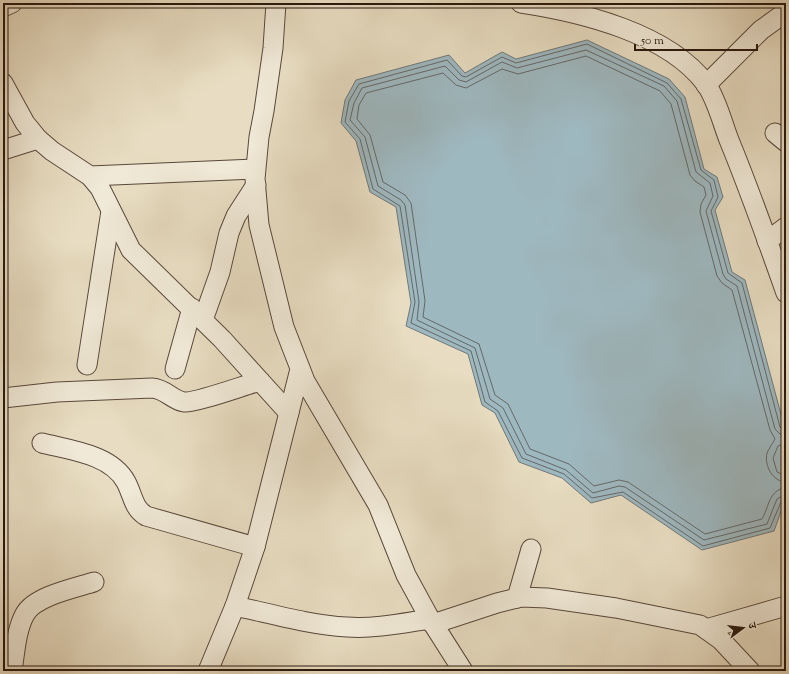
<svg xmlns="http://www.w3.org/2000/svg" width="789" height="674" font-family="'Sorts Mill Goudy','Noto Serif Devanagari',serif">
	<style>
		.water { fill: #9eb8c0; stroke: #6f7879 }
		.lines { fill: none; stroke-linecap: round; stroke-linejoin: round }
		.shore { stroke: #646867; stroke-width: 1 }
		.street-casing { stroke: #59483b; stroke-width: 21 }
		.street { stroke: #f0e9d7; stroke-width: 19 }
	</style>
	<rect width="100%" height="100%" fill="#e8ddc2"/>
	<filter id="stains"><feTurbulence type="fractalNoise" baseFrequency=".005" numOctaves="4"/><feColorMatrix values="0 0 0 0 .2 0 0 0 0 .09 0 0 0 0 .02 0 0 0 .5 -.17"/></filter>
	<radialGradient id="worn" r=".72"><stop offset=".6" stop-color="#630" stop-opacity="0"/><stop offset="1" stop-color="#630" stop-opacity=".3"/></radialGradient>
	<path class="water" d="M587,40L669,79L685,97L704,169L717,177L723,197L715,210L732,272L745,280L786,433V450L782,457C789,490 785,501 774,531L702,550L621,495L591,503L562,478L519,462L495,413L482,405L468,354L406,326L411,303L396,207L370,192L356,141L341,123L345,100L356,80L449,55L465,73L502,52L516,59Z"/>
	<g class="lines">
		<g class="shore">
			<path d="M786,431L780,427L742,283L728,273L711,211L718,197L714,180L701,170L681,99L667,83L587,44L516,63L502,57L466,77L462,76L447,60L359,84L349,101L345,122L360,139L373,189L400,206L415,302L411,323L471,351L485,402L498,411L522,458L564,474L592,498L623,492L703,546L770,528L781,502L786,499"/>
			<path d="M786,436L780,434L775,429L737,286L726,279L723,274L706,211L713,196L710,183L696,172L677,101L664,86L586,50L517,68L502,62L466,82L459,80L445,66L362,88L354,103L350,120L365,137L378,186L401,200L405,205L419,302L417,320L475,348L490,399L503,408L526,454L566,470L593,493L619,486L625,487L704,540L767,524L777,499L786,494"/>
			<path d="M786,443L778,446L773,458L777,472L786,476"/>
			<path d="M786,482C773,482 764,466 767,453C769,448 773,443 775,439L770,430L732,290L722,283L717,276L700,212L701,204L706,195L704,187L695,181L690,175L671,104L660,91L586,56L518,74L502,69L466,88L456,85L443,73L366,93L359,105L357,119L370,135L383,182L405,195L411,203L425,301L423,317L479,344L495,395L508,404L530,449L569,464L594,486L619,480L628,482L705,534L762,519C769,507 769,489 786,488"/>
		</g>
		<defs>
			<g id="street">
				<path d="M276,3L273,48L264,111L259,137L255,179L259,225L284,327L305,381L378,505L406,575L430,619L463,671"/>
				<path d="M521,3C581,12 668,33 706,84C717,100 722,122 729,140C750,191 768,242 786,293"/>
				<path d="M3,7L12,3"/>
				<path d="M3,83L25,123L38,139L52,151L90,176L100,188L131,250L222,339L289,413"/>
				<path d="M706,85L761,30L786,12"/>
				<path d="M775,133L786,142"/>
				<path d="M3,150L38,139"/>
				<path d="M90,176L255,169"/>
				<path d="M767,241L786,227"/>
				<path d="M203,320L220,272L229,233L236,216L256,185"/>
				<path d="M87,365L111,211"/>
				<path d="M175,369L192,308"/>
				<path d="M3,398L57,392L152,388C166,389 172,400 184,402C196,403 245,385 260,381"/>
				<path d="M42,443C69,450 111,454 126,482C133,495 133,508 146,516L255,547"/>
				<path d="M517,598L531,549"/>
				<path d="M235,606C272,614 310,625 347,627C375,629 403,623 430,619"/>
				<path d="M433,624L497,603L521,597L547,598L616,608L700,625L721,640L750,671"/>
				<path d="M706,629L786,606"/>
				<path d="M12,671C15,653 16,630 25,614C35,596 75,588 94,582"/>
				<path d="M208,671L235,606L255,547L300,369"/>
			</g>
		</defs>
		<use href="#street" class="street-casing"/>
		<use href="#street" class="street"/>
	</g>
	<rect width="789" height="674" fill="none" stroke="#e8ddc2" stroke-width="16"/>
	<rect x="4" y="4" width="781" height="666" fill="none" stroke="#29170e" stroke-width="2"/>
	<rect x="8" y="8" width="773" height="658" fill="none" stroke="#29170e"/>
	<g transform="translate(743 628) rotate(75)" stroke="#f0e9d7" stroke-width="3" paint-order="stroke">
	<path d="M0-3L7 15L0 10L-7 15Z" fill="#29170e"/>
	<text y="-6" font-size="11" font-weight="bold" text-anchor="middle" fill="#29170e">उ</text>
	</g>
	<path d="M635 44v6h122v-6" fill="none" stroke="#29170e" stroke-width="2"/>
	<text x="641" y="44" font-size="12" fill="#29170e" stroke="#f0e9d7" stroke-width="3" paint-order="stroke">50 m</text>
	<rect width="100%" height="100%" filter="url(#stains)"/>
	<rect width="100%" height="100%" fill="url(#worn)"/>
</svg>
